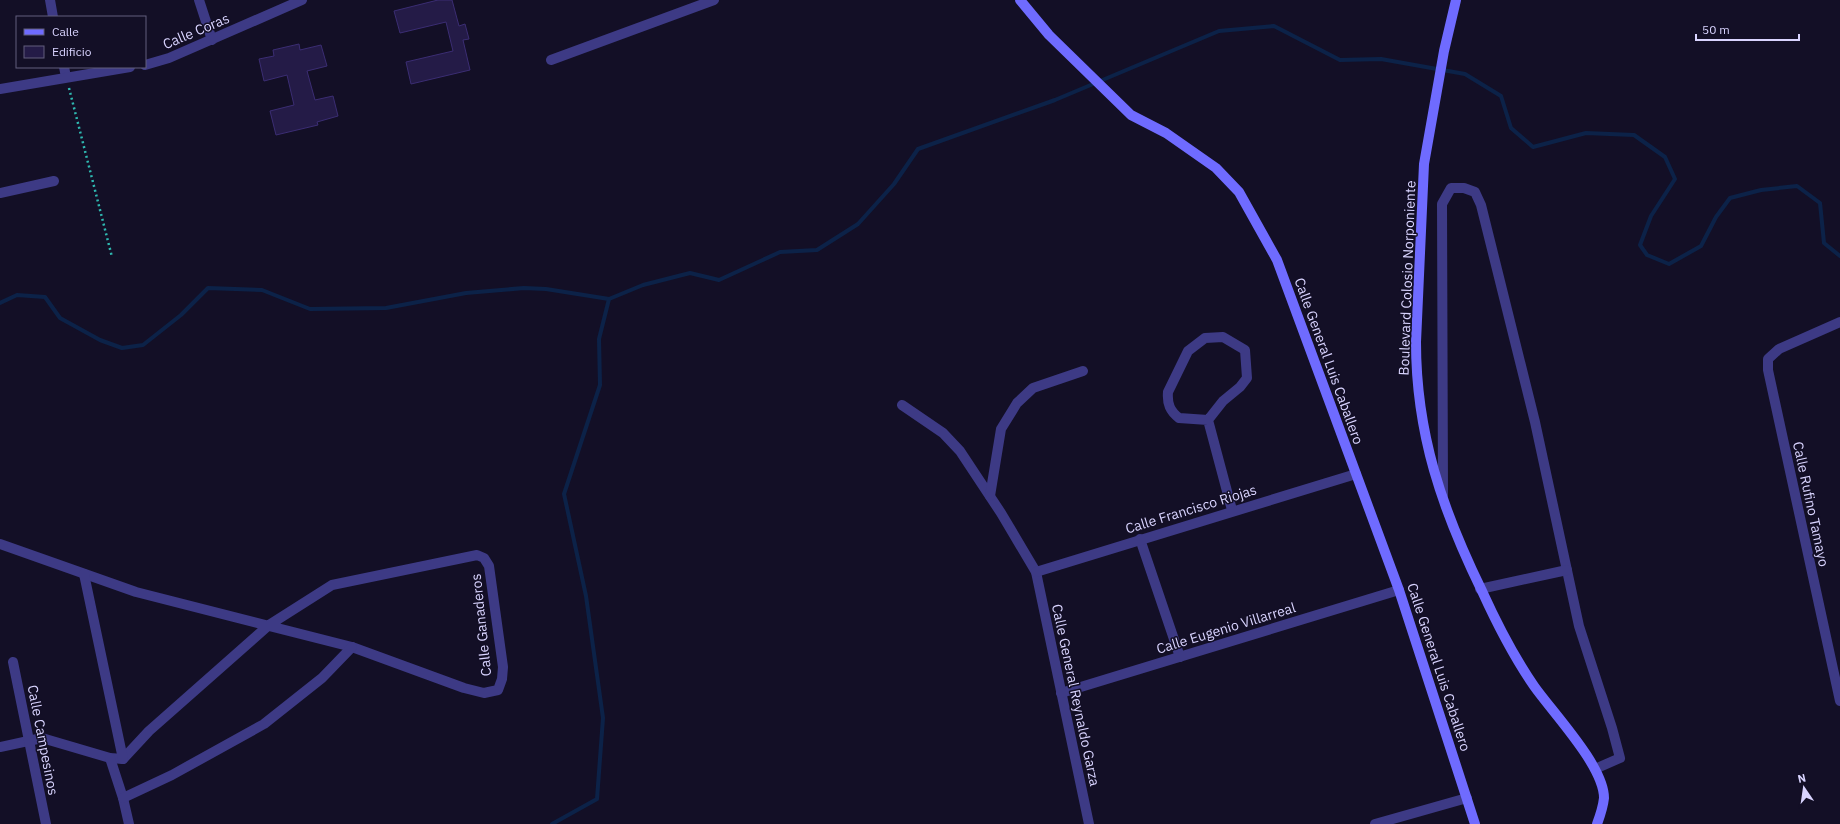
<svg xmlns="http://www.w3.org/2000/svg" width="1840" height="824" font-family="'IBM Plex Sans',sans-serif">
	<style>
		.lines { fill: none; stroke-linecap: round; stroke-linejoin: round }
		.stream { stroke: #0c2248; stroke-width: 4 }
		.building { fill: #241b47; stroke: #3b2d73 }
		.path { stroke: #2fb8b0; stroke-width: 2.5; stroke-dasharray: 2 3; stroke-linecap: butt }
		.street { stroke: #3d3a85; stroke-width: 10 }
		.secondary { stroke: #6f6bff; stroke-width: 10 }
		.labels { text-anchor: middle; stroke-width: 3; stroke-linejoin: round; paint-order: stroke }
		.street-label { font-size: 14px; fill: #d9d4ff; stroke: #130f26 }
	</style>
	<rect width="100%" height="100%" fill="#130f26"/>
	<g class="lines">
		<g class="stream">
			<path d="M0,303L17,295L45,297L60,318L100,340L122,348L143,345L181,315L208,288L262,290L310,309L386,308L466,293L524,288L546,289L609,299"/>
			<path d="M552,824L597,799L603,718L586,596L564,494L600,385L599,339L609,299L643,285L690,273L719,280L780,252L817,250L858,224L894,184L918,149L1055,100L1219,31L1274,26L1340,60L1381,59L1465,74L1501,96L1511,128L1533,147L1586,133L1634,135L1665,157L1675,179L1651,216L1640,245L1647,255L1669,264L1701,246L1716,217L1730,198L1761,190L1797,186L1820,203L1824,243L1840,256"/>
		</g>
	</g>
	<g class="building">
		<path d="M438,0H452L459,26L465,24L469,39L463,40L470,70L411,84L406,62L453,51L446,22L400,33L394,11Z"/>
		<path d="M299,44L300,50L321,45L327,66L307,71L315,100L333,96L338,116L317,122L318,125L276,135L270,111L294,105L287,75L264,81L259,59L274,56L273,50Z"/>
	</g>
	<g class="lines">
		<path class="path" d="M69,88L112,257"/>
		<g class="street">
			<path d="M50,0L53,17"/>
			<path d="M199,0L212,40"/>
			<path d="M551,60L714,0"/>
			<path d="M145,65L169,58L302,0"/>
			<path d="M64,67L66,77"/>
			<path d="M0,89L130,67"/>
			<path d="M0,193L54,181"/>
			<path d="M1840,322L1779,349L1768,359V370L1840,701"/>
			<path d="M902,405L943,433L960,451L1001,513L1036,572L1089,824"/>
			<path d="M1208,420L1179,418C1170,411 1167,404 1168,392L1188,351L1205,338L1223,337L1245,350L1247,378L1240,387L1223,401L1208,420L1232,510"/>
			<path d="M1443,495L1442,204L1451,188H1464L1475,192L1481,205L1535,422L1579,626L1612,728L1620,758L1595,769"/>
			<path d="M990,496L1001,429L1017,403L1033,388L1083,371"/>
			<path d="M1140,539L1180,657"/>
			<path d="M0,544L136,592L352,647L464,688L484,693L498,690L502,679L503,667L489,566L484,558L477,555L332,585L269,625L149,731L123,759L110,758L42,738L0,747"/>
			<path d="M1036,572L1356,474"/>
			<path d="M84,574L123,759"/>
			<path d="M1480,589L1567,570"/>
			<path d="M13,662L46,824"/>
			<path d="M1061,693L1399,590"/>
			<path d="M110,758L123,798L129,824"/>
			<path d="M123,798L172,775L264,724L322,678L352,647"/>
			<path d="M1375,824L1467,798"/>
		</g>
		<g class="secondary">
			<path d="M1020,0L1049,35L1131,115L1166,133L1216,168L1239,192L1277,260L1399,590L1475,824"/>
			<path d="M1456,0L1444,51L1424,164L1416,342C1416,434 1442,509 1482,591C1497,624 1514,657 1534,686C1553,713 1604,766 1604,798C1603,807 1600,816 1597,824"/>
		</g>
	</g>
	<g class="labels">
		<g class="street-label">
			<text transform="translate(196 31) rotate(-23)" y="5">Calle Coras</text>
			<text transform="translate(1407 278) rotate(-88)" y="5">Boulevard Colosio Norponiente</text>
			<text transform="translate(1329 361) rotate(70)" y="5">Calle General Luis Caballero</text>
			<text transform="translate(1811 504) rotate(78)" y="5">Calle Rufino Tamayo</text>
			<text transform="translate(1191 509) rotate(-17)" y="5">Calle Francisco Riojas</text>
			<text transform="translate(481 625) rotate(-96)" y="5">Calle Ganaderos</text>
			<text transform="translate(1226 628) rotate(-17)" y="5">Calle Eugenio Villarreal</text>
			<text transform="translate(1439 667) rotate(72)" y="5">Calle General Luis Caballero</text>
			<text transform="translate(1076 695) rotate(78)" y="5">Calle General Reynaldo Garza</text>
			<text transform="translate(43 740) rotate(79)" y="5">Calle Campesinos</text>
		</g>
	</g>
	<rect x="16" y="16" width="130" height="52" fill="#130f26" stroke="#625e7d"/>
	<rect x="24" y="29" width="20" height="6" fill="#6f6bff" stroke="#625e7d"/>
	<text x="52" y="36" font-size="12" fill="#d9d4ff">Calle</text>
	<rect x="24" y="46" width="20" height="12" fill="#241b47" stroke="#625e7d"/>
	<text x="52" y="56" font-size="12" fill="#d9d4ff">Edificio</text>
	<g transform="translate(1804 788) rotate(347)" stroke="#130f26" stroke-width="3" paint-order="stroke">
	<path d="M0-3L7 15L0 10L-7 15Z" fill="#d9d4ff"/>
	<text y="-6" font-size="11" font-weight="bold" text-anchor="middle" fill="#d9d4ff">N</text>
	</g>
	<path d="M1696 34v6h103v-6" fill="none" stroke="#d9d4ff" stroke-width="2"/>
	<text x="1702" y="34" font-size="12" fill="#d9d4ff" stroke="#130f26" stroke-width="3" paint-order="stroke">50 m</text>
</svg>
